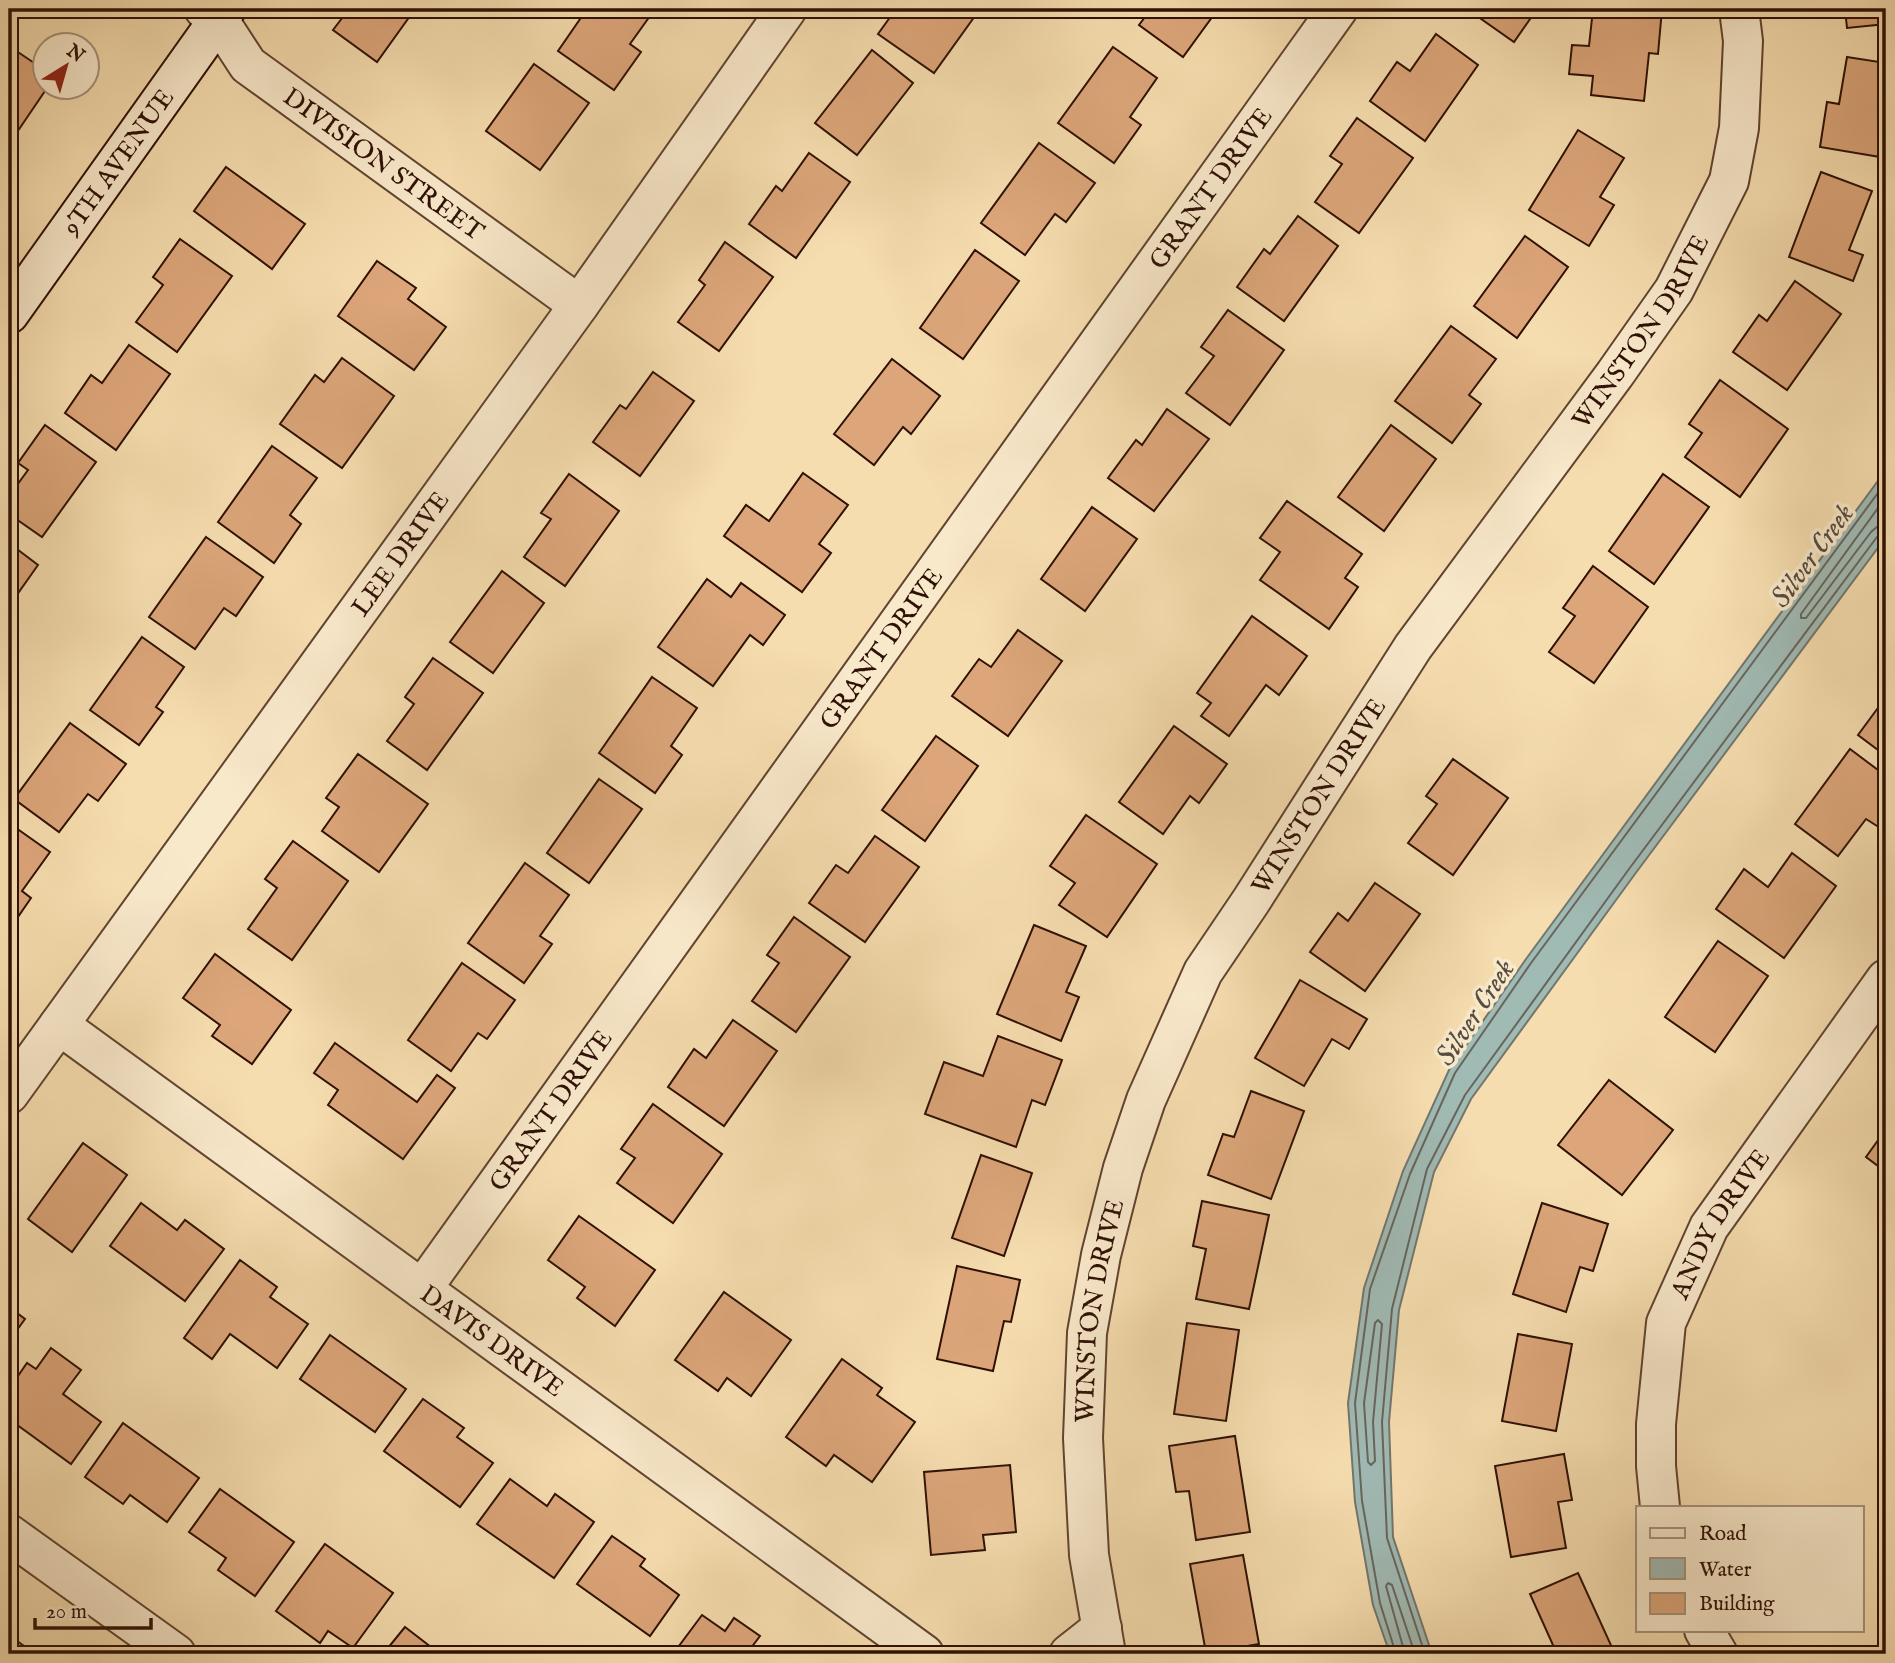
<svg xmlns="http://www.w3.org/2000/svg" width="1895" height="1663" font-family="'IM FELL English',serif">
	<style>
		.water { fill: #a0bab4; stroke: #72766e; stroke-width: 2 }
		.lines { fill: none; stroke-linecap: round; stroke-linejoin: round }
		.shore { stroke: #67655c; stroke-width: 2 }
		.building { fill: #dca67a; stroke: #2e1005; stroke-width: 2 }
		.street-casing { stroke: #604330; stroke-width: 42 }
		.secondary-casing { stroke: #2e1005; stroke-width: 42 }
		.street { stroke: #f9e9cb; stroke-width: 38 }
		.secondary { stroke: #f9e9cb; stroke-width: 38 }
		.labels { text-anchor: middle; stroke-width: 7; stroke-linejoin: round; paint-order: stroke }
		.street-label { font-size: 26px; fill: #2e1005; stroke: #f9e9cb }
		.water-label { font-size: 28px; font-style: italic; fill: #564c42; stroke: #f9e9cb }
	</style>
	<rect width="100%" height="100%" fill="#f6ddaf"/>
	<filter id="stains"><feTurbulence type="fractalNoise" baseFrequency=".00286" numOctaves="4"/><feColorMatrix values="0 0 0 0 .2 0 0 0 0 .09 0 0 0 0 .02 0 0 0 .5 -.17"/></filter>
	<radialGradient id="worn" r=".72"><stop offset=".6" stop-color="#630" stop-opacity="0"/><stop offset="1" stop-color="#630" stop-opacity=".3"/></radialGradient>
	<path class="water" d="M1886,470V537L1635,874L1471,1099L1434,1172L1399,1310L1389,1422L1393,1537L1432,1654H1390L1373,1605L1355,1502L1348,1403L1364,1288L1403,1171L1449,1070L1526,959Z"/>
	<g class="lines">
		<g class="shore">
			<path d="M1886,497L1801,614V618H1806L1871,532L1878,526L1886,525"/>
			<path d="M1378,1320L1382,1324L1373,1422L1375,1461L1371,1465L1368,1462L1364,1403L1375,1323Z"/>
			<path d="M1396,1654L1380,1603L1362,1501L1355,1403L1370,1289L1410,1174L1455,1073L1531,963L1886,482"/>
			<path d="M1405,1654L1386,1586L1388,1583L1392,1585L1415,1654"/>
			<path d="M1425,1654L1387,1538L1382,1422L1392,1309L1427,1169L1465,1095L1629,869L1877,537L1886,534"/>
		</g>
	</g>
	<g class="building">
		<path d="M349,9H415L377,62L333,30Z"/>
		<path d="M587,9H655L630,44L641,52L614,90L558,51Z"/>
		<path d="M896,9H980L934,73L878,34Z"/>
		<path d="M1151,9H1218L1183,57L1139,25Z"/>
		<path d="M1467,9H1537L1514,42Z"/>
		<path d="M1593,9H1662L1658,54L1649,53L1644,101L1591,95L1593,76L1569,74L1572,45L1589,46Z"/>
		<path d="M1845,9H1886V24L1847,28Z"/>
		<path d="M1436,34L1478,65L1425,141L1370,101L1397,62L1410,71Z"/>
		<path d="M9,46L46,71V88H47L9,144Z"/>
		<path d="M1113,47L1157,78L1130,117L1141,125L1114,163L1058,123Z"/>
		<path d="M872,50L913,83L857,155L815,123Z"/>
		<path d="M1847,57L1886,63V158L1820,147L1827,102L1839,104Z"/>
		<path d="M534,64L589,103L540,170L486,131Z"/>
		<path d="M1357,118L1413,158L1359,233L1315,202L1342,164L1330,156Z"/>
		<path d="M1578,130L1624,158L1600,197L1614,205L1589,246L1529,210Z"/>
		<path d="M1039,143L1095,183L1066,222L1055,214L1025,255L981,223Z"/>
		<path d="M809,153L850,182L796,258L749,224L776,186L782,191Z"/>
		<path d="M226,167L305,224L272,269L194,211Z"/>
		<path d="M1821,172L1872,191L1849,250L1863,255L1853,281L1789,257Z"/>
		<path d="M1298,216L1338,246L1284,321L1237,287L1264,249L1270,254Z"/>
		<path d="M1525,236L1568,267L1517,338L1474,306Z"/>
		<path d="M180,239L232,276L177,352L136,322L163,285L153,277Z"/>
		<path d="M725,242L773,277L719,351L678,322L705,285L699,280Z"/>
		<path d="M975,250L1019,281L963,359L920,328Z"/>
		<path d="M377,261L416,288L408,299L446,327L414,370L338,316Z"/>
		<path d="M1795,281L1841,314L1787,390L1733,352L1759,315L1767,321Z"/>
		<path d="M1228,310L1284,350L1230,425L1186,393L1214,356L1201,347Z"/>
		<path d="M1451,326L1496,359L1469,395L1481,404L1452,443L1395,401Z"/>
		<path d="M129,345L170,374L116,450L65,413L91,375L102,383Z"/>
		<path d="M342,358L394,396L342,468L280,424L315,375L324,382Z"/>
		<path d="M892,359L940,396L911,434L903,427L874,465L834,434Z"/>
		<path d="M653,372L694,401L640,476L593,442L620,405L626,409Z"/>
		<path d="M1720,380L1788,429L1740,497L1685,457L1702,433L1689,424Z"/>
		<path d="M1167,409L1209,439L1154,511L1108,478L1136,440L1142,445Z"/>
		<path d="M45,425L96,462L42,537L9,514V496L28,470L18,463Z"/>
		<path d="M1391,425L1436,459L1384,531L1338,497Z"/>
		<path d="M272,446L317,478L290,515L301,524L274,563L218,522Z"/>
		<path d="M803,473L848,505L819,544L831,553L802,592L724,536L746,505L769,521Z"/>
		<path d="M569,474L619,511L565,586L524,557L551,519L541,513Z"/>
		<path d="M1663,474L1709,507L1654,584L1609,551Z"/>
		<path d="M1287,501L1362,554L1345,578L1358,587L1329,629L1260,580L1280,552L1260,538Z"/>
		<path d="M1092,507L1137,539L1085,611L1041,579Z"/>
		<path d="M206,537L263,577L236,616L224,608L195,649L149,617Z"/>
		<path d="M9,543L38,565L9,606Z"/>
		<path d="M1593,566L1648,607L1594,683L1549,652L1575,616L1563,608Z"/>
		<path d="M502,571L544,603L493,673L450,642Z"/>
		<path d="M707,579L731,597L741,583L785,615L763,645L750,635L713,686L658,647Z"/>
		<path d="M1252,616L1307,656L1279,695L1266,685L1229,736L1201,716L1211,703L1197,693Z"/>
		<path d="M1018,630L1062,661L1008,736L952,696L979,659L991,667Z"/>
		<path d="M142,637L184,667L156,707L163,712L139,745L90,710Z"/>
		<path d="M433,658L483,693L427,770L387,741L414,704L405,697Z"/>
		<path d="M652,677L697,708L671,746L682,755L655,793L599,753Z"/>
		<path d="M1886,697V756L1858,735Z"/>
		<path d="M70,723L126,764L98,801L88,794L59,832L14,799Z"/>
		<path d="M1174,726L1227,764L1199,803L1190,796L1163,834L1119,802Z"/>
		<path d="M936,736L978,766L925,841L882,810Z"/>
		<path d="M1850,749L1886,776V813L1877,826L1866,819L1838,856L1795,824Z"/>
		<path d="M358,754L428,804L379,872L322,831L339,807L326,798Z"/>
		<path d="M1453,759L1508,798L1453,875L1408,843L1437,804L1426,796Z"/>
		<path d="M599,779L642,809L589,883L547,853Z"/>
		<path d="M1086,815L1157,864L1107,937L1059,905L1075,883L1050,866Z"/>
		<path d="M9,823L50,852L22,891L31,898L9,930Z"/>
		<path d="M875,836L919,867L865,942L809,903L836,865L848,873Z"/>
		<path d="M293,841L348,881L292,960L248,929L277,888L265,879Z"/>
		<path d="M1792,853L1836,886L1784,958L1716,909L1744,869L1768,887Z"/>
		<path d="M525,863L569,895L540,936L552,944L524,983L468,943Z"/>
		<path d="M1375,883L1420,914L1365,991L1310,952L1338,913L1348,921Z"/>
		<path d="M794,917L850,957L796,1032L752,1001L779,963L767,955Z"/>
		<path d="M1034,925L1086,946L1066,992L1079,997L1061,1041L997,1014Z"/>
		<path d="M1718,941L1768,976L1715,1052L1665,1017Z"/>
		<path d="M215,954L291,1010L252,1064L212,1036L220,1025L183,998Z"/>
		<path d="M462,963L515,1000L487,1039L478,1033L451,1071L408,1040Z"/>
		<path d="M1300,980L1367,1019L1349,1049L1332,1039L1304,1086L1255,1058Z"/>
		<path d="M733,1020L777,1051L724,1126L668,1087L694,1049L706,1058Z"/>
		<path d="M998,1036L1062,1060L1045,1105L1032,1100L1016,1147L925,1114L944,1062L983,1076Z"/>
		<path d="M335,1043L417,1102L437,1075L455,1088L403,1159L328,1105L338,1090L314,1073Z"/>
		<path d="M1609,1080L1673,1130L1622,1195L1558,1145Z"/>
		<path d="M1251,1091L1304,1111L1271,1199L1208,1175L1223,1134L1234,1137Z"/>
		<path d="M653,1104L722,1154L673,1223L617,1183L635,1158L621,1149Z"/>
		<path d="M1886,1129V1172L1866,1157Z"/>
		<path d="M83,1143L127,1175L72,1252L28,1219Z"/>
		<path d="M981,1155L1032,1173L1004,1256L952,1238Z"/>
		<path d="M1202,1201L1269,1215L1249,1309L1196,1299L1206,1249L1193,1246Z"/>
		<path d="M141,1203L177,1230L185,1220L224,1249L185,1301L110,1246Z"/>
		<path d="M1542,1203L1608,1224L1593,1271L1580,1267L1566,1312L1513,1294Z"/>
		<path d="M579,1216L655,1270L615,1326L577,1298L585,1287L548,1260Z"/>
		<path d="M240,1260L277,1287L270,1297L308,1324L277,1368L230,1334L212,1359L184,1338Z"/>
		<path d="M957,1266L1020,1280L1011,1322L1004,1321L993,1371L937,1359Z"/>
		<path d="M724,1292L791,1340L751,1396L727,1378L718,1391L675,1360Z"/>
		<path d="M9,1307L25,1319L9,1341Z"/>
		<path d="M1187,1323L1239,1330L1226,1421L1174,1414Z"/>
		<path d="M1518,1334L1572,1344L1556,1431L1502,1421Z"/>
		<path d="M330,1335L406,1389L375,1432L300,1379Z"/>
		<path d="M51,1348L81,1370L63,1394L101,1422L71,1464L9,1419V1389L27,1363L36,1369Z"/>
		<path d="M842,1359L882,1388L877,1395L915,1422L872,1482L834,1455L826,1466L786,1437Z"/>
		<path d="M423,1399L464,1428L457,1437L493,1463L460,1507L384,1451Z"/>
		<path d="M123,1423L199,1478L167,1522L130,1495L123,1504L85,1477Z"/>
		<path d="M1235,1436L1250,1532L1196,1540L1189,1491L1176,1492L1169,1446Z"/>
		<path d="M1564,1454L1572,1500L1558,1502L1566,1548L1511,1557L1495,1466Z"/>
		<path d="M1010,1465L1016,1532L983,1535L985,1550L931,1555L924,1472Z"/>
		<path d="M510,1479L547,1506L555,1494L594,1522L554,1578L477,1524Z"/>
		<path d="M220,1489L294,1542L255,1596L218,1570L226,1558L189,1532Z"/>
		<path d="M1886,1499V1513L1879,1508Z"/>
		<path d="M612,1536L645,1559L640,1566L679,1595L650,1636L577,1584Z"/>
		<path d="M325,1544L393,1593L353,1648L328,1631L320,1643L276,1611Z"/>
		<path d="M1243,1555L1259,1644L1206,1653L1190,1564Z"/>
		<path d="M1578,1573L1615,1654H1557L1530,1594Z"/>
		<path d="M702,1615L725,1631L734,1618L760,1636L751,1648L759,1654H673Z"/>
		<path d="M405,1627L440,1654H383Z"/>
		<path d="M9,1635L35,1654H9Z"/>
	</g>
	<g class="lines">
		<defs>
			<g id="street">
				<path id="s1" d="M204,9L218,19L248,65L579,305"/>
				<path id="s2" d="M59,1025L924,1654"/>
				<path id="s3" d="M9,1094L579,305L787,9"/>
				<path id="s4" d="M422,1289L1338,9"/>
				<path id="s5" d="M1660,1507L1656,1466V1424L1666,1323L1709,1227L1886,979"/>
				<path d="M9,1534L176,1654"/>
				<path d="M1704,1630L1718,1654"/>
				<path d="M1069,1654L1102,1628"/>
				<path id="s6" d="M1106,1654L1089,1555L1083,1438L1087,1333L1101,1255L1123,1168L1146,1100L1203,972L1251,901L1413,647L1615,374L1674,290L1729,181L1739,128L1743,41L1739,9"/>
			</g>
			<g id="secondary">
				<path id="s7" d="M9,314L226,9"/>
			</g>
		</defs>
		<use href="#street" class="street-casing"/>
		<use href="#secondary" class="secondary-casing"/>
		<use href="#street" class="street"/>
		<use href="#secondary" class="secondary"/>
	</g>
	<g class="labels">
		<g class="street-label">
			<text dy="9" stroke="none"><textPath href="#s7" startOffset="187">9TH AVENUE</textPath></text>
			<text dy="9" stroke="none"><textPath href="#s1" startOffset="240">DIVISION STREET</textPath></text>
			<text dy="9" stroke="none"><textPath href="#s4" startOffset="1354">GRANT DRIVE</textPath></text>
			<text dy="9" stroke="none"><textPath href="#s6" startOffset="1480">WINSTON DRIVE</textPath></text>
			<text dy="9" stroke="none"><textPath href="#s3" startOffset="667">LEE DRIVE</textPath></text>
			<text dy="9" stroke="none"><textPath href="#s4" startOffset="788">GRANT DRIVE</textPath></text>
			<text dy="9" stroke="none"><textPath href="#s6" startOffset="914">WINSTON DRIVE</textPath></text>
			<text dy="9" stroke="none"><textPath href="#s4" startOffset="220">GRANT DRIVE</textPath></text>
			<text dy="9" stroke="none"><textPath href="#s5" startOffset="298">ANDY DRIVE</textPath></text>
			<text dy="9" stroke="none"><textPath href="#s6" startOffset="346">WINSTON DRIVE</textPath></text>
			<text dy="9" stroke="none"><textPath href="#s2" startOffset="536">DAVIS DRIVE</textPath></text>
		</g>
		<g class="water-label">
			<text transform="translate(1811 555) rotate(-54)" y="10">Silver Creek</text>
			<text transform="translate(1474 1012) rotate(-57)" y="10">Silver Creek</text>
		</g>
	</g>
	<rect width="1895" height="1663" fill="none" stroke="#f6ddaf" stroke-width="35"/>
	<rect x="10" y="10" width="1874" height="1642" fill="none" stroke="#2e1005" stroke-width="3.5"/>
	<rect x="18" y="18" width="1860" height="1628" fill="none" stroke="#2e1005" stroke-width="2"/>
	<rect x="1636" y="1506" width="228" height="126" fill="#f9e9cb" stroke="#a8927c" stroke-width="2"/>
	<rect x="1650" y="1528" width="35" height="10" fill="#f9e9cb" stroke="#a8927c" stroke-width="2"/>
	<text x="1699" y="1540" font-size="21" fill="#2e1005">Road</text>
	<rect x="1650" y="1558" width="35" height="21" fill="#a0bab4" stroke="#a8927c" stroke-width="2"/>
	<text x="1699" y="1576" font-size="21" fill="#2e1005">Water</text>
	<rect x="1650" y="1593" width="35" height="21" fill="#dca67a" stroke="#a8927c" stroke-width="2"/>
	<text x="1699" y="1610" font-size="21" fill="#2e1005">Building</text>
	<g transform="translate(66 66) rotate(37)"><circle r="33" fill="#f9e9cb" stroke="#a8927c" stroke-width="2"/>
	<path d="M0-5L12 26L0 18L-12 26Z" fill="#8f2418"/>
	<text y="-10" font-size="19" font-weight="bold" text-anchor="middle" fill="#2e1005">N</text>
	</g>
	<path d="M35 1618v10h116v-10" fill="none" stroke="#2e1005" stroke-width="3.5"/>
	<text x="46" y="1618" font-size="21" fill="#2e1005" stroke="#f9e9cb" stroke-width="5" paint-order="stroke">20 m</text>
	<rect width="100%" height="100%" filter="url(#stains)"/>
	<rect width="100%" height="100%" fill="url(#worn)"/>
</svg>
